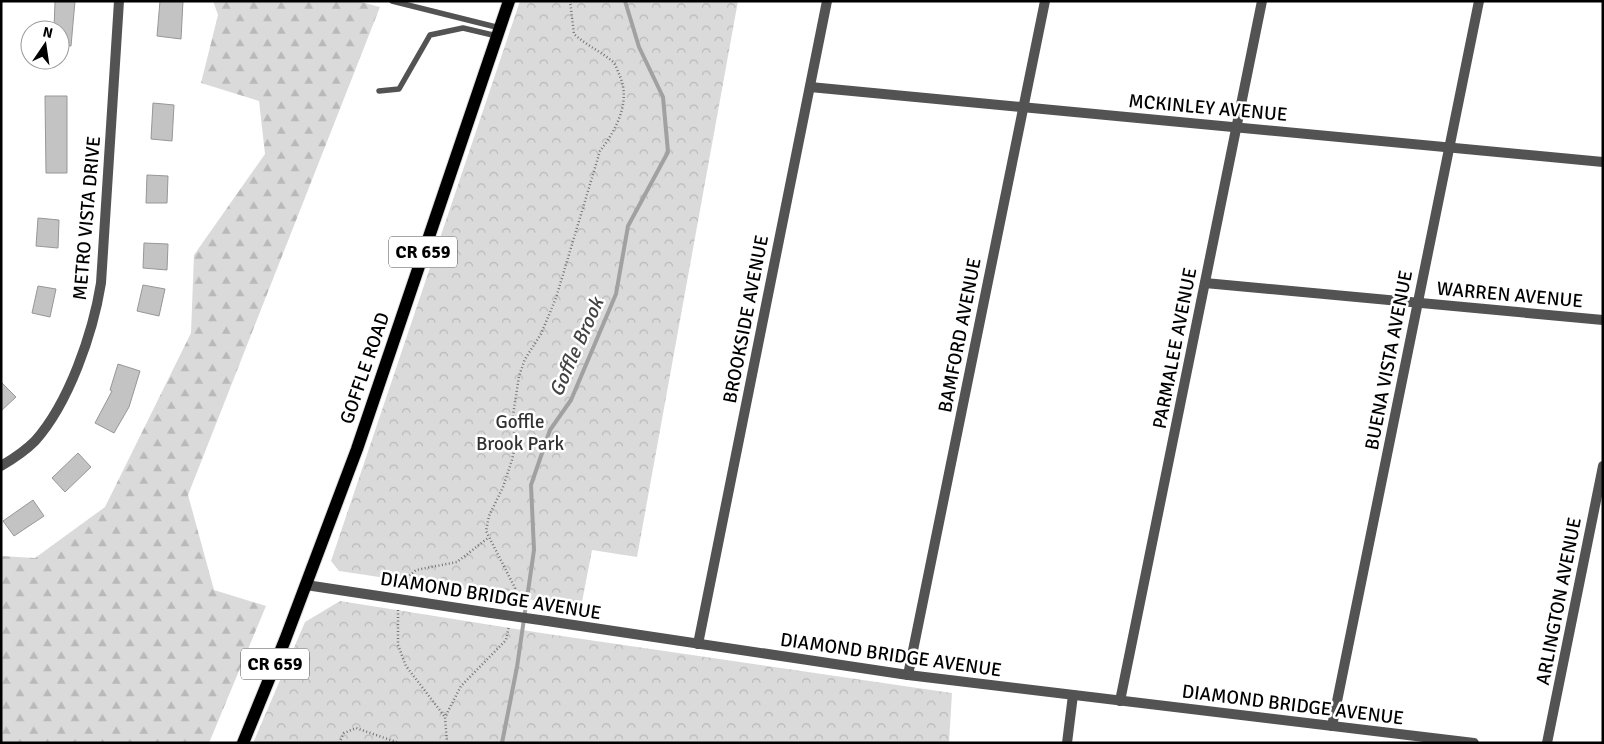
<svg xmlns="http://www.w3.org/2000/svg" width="1604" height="744" font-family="Signika,sans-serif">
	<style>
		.forest { fill: url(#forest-firs) }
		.park { fill: url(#park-crowns) }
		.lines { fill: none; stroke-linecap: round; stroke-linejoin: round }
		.stream { stroke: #a1a1a1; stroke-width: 4 }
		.building { fill: #c3c3c3; stroke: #979797 }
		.primary-casing { stroke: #dbdbdb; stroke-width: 14 }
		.path { stroke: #757575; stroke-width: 2.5; stroke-dasharray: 1 2.5; stroke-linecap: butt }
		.service { stroke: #535353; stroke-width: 5.5 }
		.minor { stroke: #535353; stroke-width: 10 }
		.tertiary { stroke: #535353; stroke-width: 10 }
		.primary { stroke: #000; stroke-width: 12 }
		.tertiary-bridge { stroke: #535353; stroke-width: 10 }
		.labels { text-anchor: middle; stroke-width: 5; stroke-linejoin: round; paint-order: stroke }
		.shield { fill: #fff; stroke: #4c4c4c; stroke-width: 1 }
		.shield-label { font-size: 18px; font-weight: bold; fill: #000 }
		.street-label { font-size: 19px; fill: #000; stroke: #fff }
		.park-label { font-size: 19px; fill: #313131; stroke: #fff }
		.water-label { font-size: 20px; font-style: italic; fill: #424242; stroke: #fff }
	</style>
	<defs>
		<pattern id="forest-firs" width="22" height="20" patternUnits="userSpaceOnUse" patternTransform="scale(1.25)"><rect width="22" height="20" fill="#dadada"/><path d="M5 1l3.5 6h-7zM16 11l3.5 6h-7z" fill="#b9b9b9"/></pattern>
		<pattern id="park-crowns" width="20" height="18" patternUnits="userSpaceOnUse" patternTransform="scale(1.25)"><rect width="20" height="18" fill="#dadada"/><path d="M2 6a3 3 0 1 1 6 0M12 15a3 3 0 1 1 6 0" fill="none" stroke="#b9b9b9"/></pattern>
	</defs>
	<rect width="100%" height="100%" fill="#fff"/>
	<path class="forest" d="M213,1H357L380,7L188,495L214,590L266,606L209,743H1V556L35,558L105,507L191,333L194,255L265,154L259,101L201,83L218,15Z"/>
	<g class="park">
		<path d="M520,1H738L637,557L592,550L581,607L339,571L331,561Z"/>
		<path d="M340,601L548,634L952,693L949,743H253L305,622Z"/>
	</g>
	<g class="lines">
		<path class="stream" d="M502,743L517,667L534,550L531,485L550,430L571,400L616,294L628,226L668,152L663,97L639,47L625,1"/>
	</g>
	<g class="building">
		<path d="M55,1H75L71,46L60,45V30H54Z"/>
		<path d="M160,1H183L181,39L157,36Z"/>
		<path d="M45,96H67V173H46Z"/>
		<path d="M153,103L174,105L172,141L151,139Z"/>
		<path d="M147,175L168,176L167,203H146Z"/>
		<path d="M38,218L59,220L58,248L36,246Z"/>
		<path d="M144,243L168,244L167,270L143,268Z"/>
		<path d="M143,285L165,289L159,316L137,311Z"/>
		<path d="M38,286L56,289L50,317L32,313Z"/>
		<path d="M118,364L140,371L129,407L114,433L95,423L112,391L110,390Z"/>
		<path d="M1,382L16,397L1,411Z"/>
		<path d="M78,453L91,467L65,492L52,478Z"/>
		<path d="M33,500L44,516L14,536L3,521Z"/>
	</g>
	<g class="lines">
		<defs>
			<path id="primary" d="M243,743L285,640L357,449L509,1"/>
		</defs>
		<use href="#primary" class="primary-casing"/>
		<g class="path">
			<path d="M404,580L416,570L457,562L488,538"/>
			<path d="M512,606L515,588L486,531L489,516L503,487L512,460L516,442L512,422L519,376L525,359L541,334L556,298L600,151C616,130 632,101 619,74C617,70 616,64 612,61C600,51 586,45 574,34L570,1"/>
			<path d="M398,610V645L406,666L445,717"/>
			<path d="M339,743L344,733L356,728L399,743"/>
			<path d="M447,743L445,717L461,686L506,640L509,626"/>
		</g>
		<g class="service">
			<path d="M392,1L500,28"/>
			<path d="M379,91L399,89L430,35L463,28L497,36"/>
		</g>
		<g class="minor">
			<path d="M810,87L1603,162"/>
			<path d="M1205,283L1603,320"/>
			<path d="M1,466C13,459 25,451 35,441C69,403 93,333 101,283L119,1"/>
			<path d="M698,644L827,1"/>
			<path d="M908,675L1045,1"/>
			<path d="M1120,701L1262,1"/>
			<path d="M1332,726L1479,1"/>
			<path d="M1067,743L1073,695"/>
			<path d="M1547,743L1603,466"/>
		</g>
		<g class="tertiary">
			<path d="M306,585L491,613"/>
			<path d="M547,621L908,675L1474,743"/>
		</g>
		<use href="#primary" class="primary"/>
		<path class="tertiary-bridge" d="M491,613L547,621"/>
	</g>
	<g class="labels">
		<g class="shield">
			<rect x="389" y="236.5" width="68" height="31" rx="4"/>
			<rect x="241" y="648.5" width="68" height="31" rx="4"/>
		</g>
		<g class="shield-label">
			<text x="423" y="258">CR 659</text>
			<text x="275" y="670">CR 659</text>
		</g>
		<g class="street-label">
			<text transform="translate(1208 107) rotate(5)" y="7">MCKINLEY AVENUE</text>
			<text transform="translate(86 218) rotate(-85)" y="7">METRO VISTA DRIVE</text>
			<text transform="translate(1510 294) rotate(5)" y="7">WARREN AVENUE</text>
			<text transform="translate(745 319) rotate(-79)" y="7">BROOKSIDE AVENUE</text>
			<text transform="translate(959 335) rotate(-79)" y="7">BAMFORD AVENUE</text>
			<text transform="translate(1174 348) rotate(-79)" y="7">PARMALEE AVENUE</text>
			<text transform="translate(1388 360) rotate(-79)" y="7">BUENA VISTA AVENUE</text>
			<text transform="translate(364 368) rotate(-71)" y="7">GOFFLE ROAD</text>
			<text transform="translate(491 595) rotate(9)" y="7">DIAMOND BRIDGE AVENUE</text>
			<text transform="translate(1558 601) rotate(-79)" y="7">ARLINGTON AVENUE</text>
			<text transform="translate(891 654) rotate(8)" y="7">DIAMOND BRIDGE AVENUE</text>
			<text transform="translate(1293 704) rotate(7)" y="7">DIAMOND BRIDGE AVENUE</text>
		</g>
		<g class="park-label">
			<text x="520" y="428">Goffle<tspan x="520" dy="22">Brook Park</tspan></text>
		</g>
		<g class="water-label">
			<text transform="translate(576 347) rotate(-66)" y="7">Goffle Brook</text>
		</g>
	</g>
	<rect width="1604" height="744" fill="none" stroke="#000000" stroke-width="5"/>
	<g transform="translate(45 45) rotate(13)"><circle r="24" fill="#ffffff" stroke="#999999"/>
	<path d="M0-4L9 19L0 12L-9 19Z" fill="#000000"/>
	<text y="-8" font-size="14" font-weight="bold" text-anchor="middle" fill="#000000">N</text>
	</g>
</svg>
